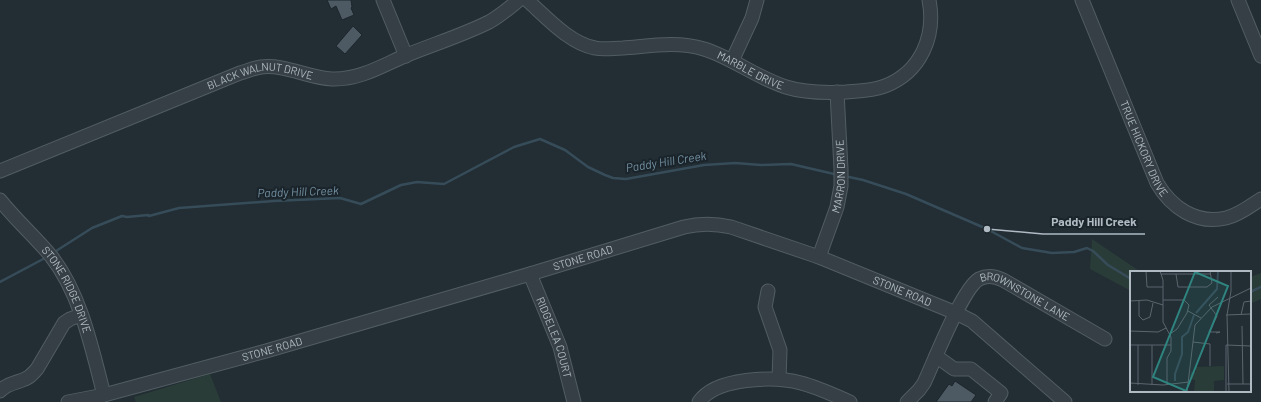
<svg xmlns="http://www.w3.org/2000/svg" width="1261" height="402" viewBox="0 0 1261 402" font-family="Barlow,sans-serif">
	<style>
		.green { fill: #2a3c38 }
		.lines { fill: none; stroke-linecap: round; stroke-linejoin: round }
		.stream { stroke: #374c59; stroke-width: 2.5 }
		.building { fill: #4d5a63; stroke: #1c262c }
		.minor-casing { stroke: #525d63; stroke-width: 15 }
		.minor { stroke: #353f45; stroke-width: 13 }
		.labels { text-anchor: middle; stroke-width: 4; stroke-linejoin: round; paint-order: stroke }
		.street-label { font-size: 11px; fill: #afbac2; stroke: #1a242a }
		.water-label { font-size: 12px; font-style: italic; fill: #7390a2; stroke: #1a242a }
		.inset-river { fill: none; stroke: #374c59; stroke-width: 2 }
		.inset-road { fill: none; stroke: #5a656d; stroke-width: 1 }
		.view { fill: #2f847f; fill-opacity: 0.15; stroke: #2f847f; stroke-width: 2 }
		.inset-edge { fill: none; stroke: #afbac2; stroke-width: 2 }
		.leader { fill: none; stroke: #afbac2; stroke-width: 1.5 }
		.callout-dot { fill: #afbac2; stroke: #1a242a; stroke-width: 1.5 }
		.callout-label { font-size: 12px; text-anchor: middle; font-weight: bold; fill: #afbac2; stroke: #1a242a; stroke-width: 4; stroke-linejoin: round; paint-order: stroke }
	</style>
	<rect width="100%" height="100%" fill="#222d34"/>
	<path class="green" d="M1092 239 1141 272H1131V291L1090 269Z
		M1261 273V299L1255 302 1250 303V277Z
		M210 374 221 402H136L134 397Z"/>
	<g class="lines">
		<path class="stream" d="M849 177 863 180 906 194 987 229 1022 248 1052 253 1074 252 1087 248 1093 251 1108 265 1131 279
			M56 251 92 228 122 216 127 217 148 215 149 216 179 208 274 201 340 198 361 204 401 185 417 182 444 184 514 147 540 139 565 150 588 167 605 175 613 178 626 179 704 165 735 163 761 165 791 164 834 174
			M0 282 47 257
			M1250 292 1261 287"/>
	</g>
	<path class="building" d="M327 0H351L352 7 351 8 354 15 342 20 336 6 331 9Z
		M353 26 362 35 345 54 336 46Z
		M955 381 976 395 971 402H936L949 384 952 386Z"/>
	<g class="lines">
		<defs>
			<g id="minor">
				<path d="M383 0 406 56"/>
				<path id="s1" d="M527 0C545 16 570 44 595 48 604 50 614 48 623 48 650 46 677 41 704 49 733 58 757 78 786 87 805 93 826 93 846 92 859 91 872 91 885 86 921 72 936 36 929 0"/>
				<path id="s2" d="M1082 0 1157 183C1171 207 1196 225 1226 218 1239 215 1250 206 1261 199"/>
				<path d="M1238 0 1261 56"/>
				<path d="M732 61 752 18 757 0"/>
				<path id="s3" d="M0 171 240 73C247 71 254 68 261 67 285 64 308 78 332 79 360 80 383 65 407 55 434 44 463 35 489 22 500 16 509 8 519 0"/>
				<path id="s4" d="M0 200C16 220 35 237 51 256 81 294 92 349 104 395"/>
				<path id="s5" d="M819 257 837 207 841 186V169L837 92"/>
				<path id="s6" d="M530 274 560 347 574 402"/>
				<path d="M768 291 765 307 780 350 779 379"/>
				<path d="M936 356 954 369H971L1001 393 995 402"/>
				<path d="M0 391C7 383 18 383 27 378 31 376 34 372 37 369L64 323 70 319 81 315"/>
				<path id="s7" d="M68 402 104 395 266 351 530 274 684 227C700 223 714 223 731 227L819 257 956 313 972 321 1065 402"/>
				<path d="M699 402C716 377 774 376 801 383 817 387 834 395 850 402"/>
				<path id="s8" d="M907 402 919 390 924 383C934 362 962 289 979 279 987 275 995 276 1003 280L1105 339"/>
			</g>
		</defs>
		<use href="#minor" class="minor-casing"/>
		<use href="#minor" class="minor"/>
	</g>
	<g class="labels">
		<g class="street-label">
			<text dy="4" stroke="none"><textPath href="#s1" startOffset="245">MARBLE DRIVE</textPath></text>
			<text dy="4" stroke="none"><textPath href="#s3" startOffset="279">BLACK WALNUT DRIVE</textPath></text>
			<text dy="4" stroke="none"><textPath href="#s2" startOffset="161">TRUE HICKORY DRIVE</textPath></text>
			<text dy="4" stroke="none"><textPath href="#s5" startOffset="84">MARRON DRIVE</textPath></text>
			<text dy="4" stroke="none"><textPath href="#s7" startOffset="535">STONE ROAD</textPath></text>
			<text dy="4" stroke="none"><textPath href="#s4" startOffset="113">STONE RIDGE DRIVE</textPath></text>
			<text dy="4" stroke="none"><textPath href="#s7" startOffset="871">STONE ROAD</textPath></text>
			<text dy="4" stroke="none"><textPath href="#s8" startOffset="195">BROWNSTONE LANE</textPath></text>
			<text dy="4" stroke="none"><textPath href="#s6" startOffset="68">RIDGELEA COURT</textPath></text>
			<text dy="4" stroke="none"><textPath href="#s7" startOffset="211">STONE ROAD</textPath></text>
		</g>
		<g class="water-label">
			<text transform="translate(666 162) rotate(-9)" y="4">Paddy Hill Creek</text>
			<text transform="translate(298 192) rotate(-2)" y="4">Paddy Hill Creek</text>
		</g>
	</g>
	<g transform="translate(1130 271)">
		<rect width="121" height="121" fill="#222d34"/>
		<path d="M94 95V109L84 110V120L89 121H64L65 109 60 108 61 101H66V96Z" fill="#2a3c38"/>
		<path class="inset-river" d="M66 42 87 18 88 0M45 110V103L52 83V66L58 61 64 44"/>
		<path class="inset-road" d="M16 0 17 16H33M30 0 33 9V51L41 66V80L37 87V113M31 3H81M46 3 48 16H77L82 12 80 0M9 29V45L13 49 20 46 23 32M33 29H54L59 34 57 42 47 58 40 63M0 30 17 29 33 34M58 40 71 47M96 44 121 43M111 44 114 31 121 30M112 55 113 113M0 60 28 61 36 57M86 62 90 61H79L87 45 79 34 88 26M63 71 80 73V95M0 74H41M22 74V114M0 112 33 114 59 111M97 113H121M8 114V74M57 121 65 54 82 36 121 17M96 121V74L121 75M99 121 97 44 101 20V0"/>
		<path class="view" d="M65 1 98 15 56 120 23 106Z"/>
		<rect width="121" height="121" class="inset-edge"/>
	</g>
	<path class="leader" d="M987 229L1043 234H1145"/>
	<circle class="callout-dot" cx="987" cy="229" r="4"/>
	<g class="callout-label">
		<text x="1094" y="226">Paddy Hill Creek</text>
	</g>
</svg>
